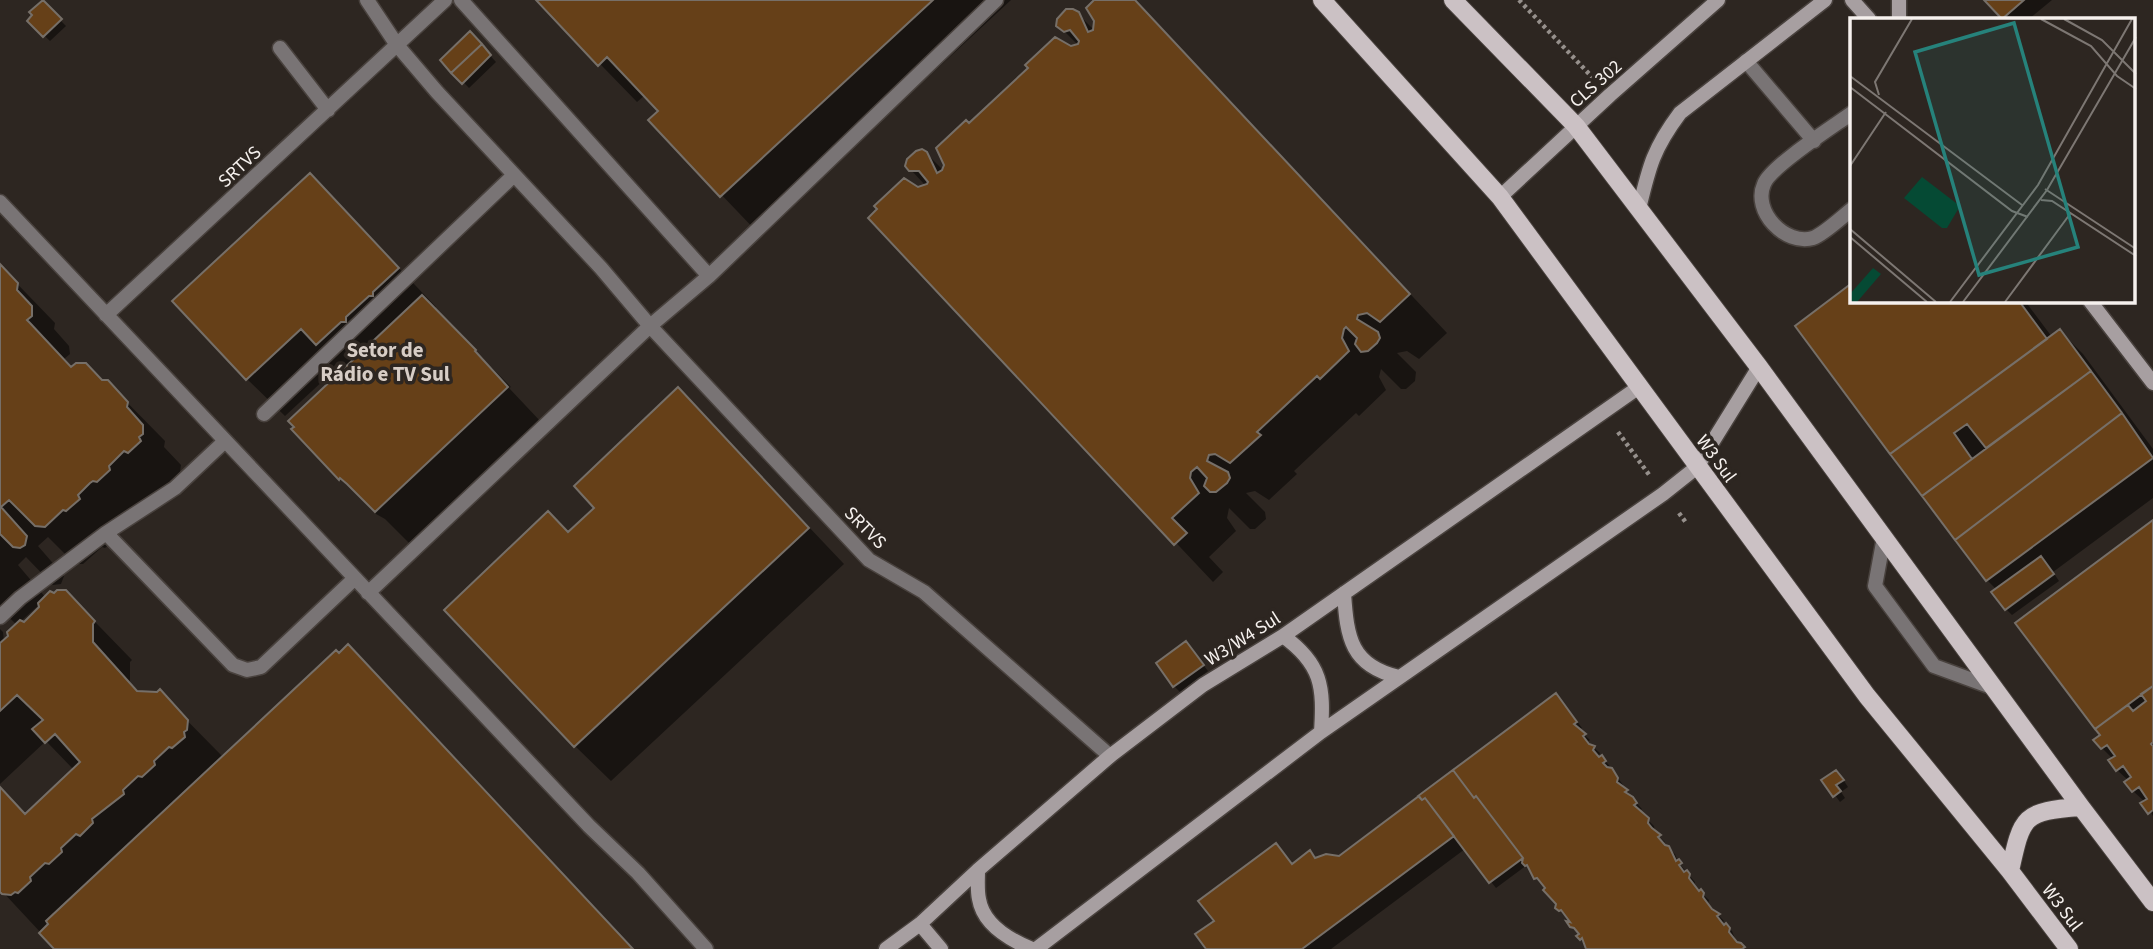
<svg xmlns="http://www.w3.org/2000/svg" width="2153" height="949" viewBox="0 0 2153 949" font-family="'Source Sans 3',sans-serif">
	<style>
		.shadow { fill: #0007; fill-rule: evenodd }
		.building { fill: #664018; stroke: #766f68; stroke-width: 2 }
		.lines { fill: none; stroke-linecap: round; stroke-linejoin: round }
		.lane-casing { stroke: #49423e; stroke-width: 17 }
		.secondary-casing { stroke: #49423e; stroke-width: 17 }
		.primary-casing { stroke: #49423e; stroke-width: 20 }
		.path { stroke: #96908c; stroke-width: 4.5; stroke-dasharray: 3.5 3.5; stroke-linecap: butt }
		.lane { stroke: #797475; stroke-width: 14 }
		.secondary { stroke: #a79fa1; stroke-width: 14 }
		.primary { stroke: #cbc1c4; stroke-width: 18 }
		.labels { text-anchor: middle; stroke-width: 7; stroke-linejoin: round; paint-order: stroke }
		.street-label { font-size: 19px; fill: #f6f1ee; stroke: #2d2621 }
		.neighbourhood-label { font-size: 21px; font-weight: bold; fill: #d7cdc6; stroke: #2d2621 }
		.inset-road { fill: none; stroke: #7d7773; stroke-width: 2 }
		.view { fill: #26827b; fill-opacity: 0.15; stroke: #26827b; stroke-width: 3.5 }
		.inset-edge { fill: none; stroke: #f6f1ee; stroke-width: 3.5 }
	</style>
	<rect width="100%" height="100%" fill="#2d2621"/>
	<path class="shadow" d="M538 0H1011L759 234 650 120 660 111 645 95 637 102Z
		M1097 0H1133L1447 333 1419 359 1407 351 1397 353 1416 372 1415 381 1406 389H1401L1381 369 1379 377 1386 390 1359 416 1356 413 1294 471 1297 474 1269 500 1255 491 1246 493 1265 512 1266 519 1255 529H1250L1229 508 1227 518 1236 531 1209 557 1223 572 1213 582 870 218 917 189 926 186 911 170 926 153 944 171 1067 47 1078 45 1058 25 1078 14 1094 30Z
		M1986 0H2052L2029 19H2002Z
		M42 2 66 26 50 41 29 21Z
		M476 40 496 62 469 88 442 60Z
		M310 175 436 307 433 309 511 387 509 388 542 423 412 546 385 519 376 514 294 429 344 371 339 366 285 416 247 379Z
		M0 266 55 323 54 329 69 346 70 354 64 359 72 368 107 382 165 441 164 447 181 465 180 472 176 476 178 479 116 533 117 538 105 548 102 547 83 564H75L48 537 38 546 64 576 61 584 53 585 26 557 18 565 46 598 66 592 132 660 130 662V682L140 693 159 692 223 757 348 646 633 949H56L0 889V787L26 815 74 770 46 741 0 784V646L4 642H0V629L3 632 4 642 17 625 0 609ZM41 603V608L24 624 20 622Z
		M1852 286V301H2025L2052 337 2060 331 2083 354 2153 449V498L2053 572 2059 581 2012 615 2006 609 1997 590 1987 580 1797 326Z
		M678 389 844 564 611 781 575 746 569 534 597 508Z
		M2153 522V816L2145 802 2133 791 2129 781 2117 770 2113 759 2102 748V735L2018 623Z
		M1186 643 1208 671 1180 692 1174 686Z
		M1562 701 1582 728 1579 730 1590 740 1587 742 1600 753 1596 761 1602 758 1608 764 1623 785 1622 788 1642 809 1639 811 1654 826 1655 833 1665 842 1663 844 1675 854 1678 862 1695 882 1694 886 1709 900 1708 904 1724 921 1722 923 1732 931 1737 944 1745 949H1589L1579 936 1582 933 1578 932 1571 926 1574 925 1557 907 1558 903 1547 888 1536 878 1527 865 1496 888 1465 849 1331 949H1208L1216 922 1275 846 1293 865 1310 852 1317 859 1340 857Z
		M1842 778 1848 787 1841 792 1845 798 1840 802 1824 780Z"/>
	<path class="building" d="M43 0 62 19 43 37 27 21 32 15 29 12Z
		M536 0H933L720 197 648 120 658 111 656 109 607 57 598 66Z
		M1094 0H1135L1410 294 1380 322 1367 313 1358 315 1357 319 1378 332 1380 338 1377 343 1368 351 1361 352 1355 344 1357 338 1346 327 1344 329 1342 338 1349 351 1320 379 1317 376 1257 432 1261 435 1230 463 1215 454 1209 455 1207 461 1228 472 1230 478 1227 483 1216 492H1210L1204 486 1207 478 1197 467 1191 472 1190 478 1199 493 1172 518 1187 533 1174 545 868 218 877 209 874 206 904 178 918 187 927 184 928 182 919 171H909L905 166 907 159 916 151 922 149 927 152 937 173 942 170 944 165 936 148 966 120 969 123 1028 68 1025 65 1055 37 1071 46 1078 44 1079 41 1070 30 1064 32 1056 26 1057 19 1066 9H1073L1079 12 1088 32 1093 30 1094 21 1086 8Z
		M1984 0H2024L2002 19Z
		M470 31 482 44 451 73 440 60Z
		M482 44 491 55 462 84 451 73Z
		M310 173 399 268 373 292V296H369L346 317V322H341L316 345 301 329 246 380 172 301Z
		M0 264 18 283 17 290 32 306V316L27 320 30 323 71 367 76 363H86L102 380H108L128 402 127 407 143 425V434L139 437 141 441 128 453 124 451 109 466 110 470 97 482 93 481 90 483 78 495 80 499 66 511 63 510 45 527 35 526 9 500 1 507 27 536 25 545 20 548 13 547 0 534Z
		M1852 283V301H2019L2047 339 1890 454 1795 326Z
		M422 295 476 350 475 351 508 387 375 512 347 484 340 478 339 480 291 429 294 427 288 421Z
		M2060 329 2091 371 1986 448 1967 424 1954 433 1972 459 1922 496 1890 454Z
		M2091 371 2122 413 1955 540 1922 496Z
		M678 387 809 528 574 747 444 610 548 511 568 532 594 508 574 486Z
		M2122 413 2153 458 1986 581 1955 540Z
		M2153 520V686L2095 729 2015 623Z
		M2041 556 2054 574 2005 610 1991 592Z
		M57 590H66L95 621 93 624V642L137 691 157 692 160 689 188 720 187 730 184 732 185 737 172 748 169 747 154 761 155 765 142 777 138 776 123 790 124 794 92 819 93 823 80 836 76 834 61 848 62 852 49 864 45 863 30 877 31 881 18 893 15 892 11 895 2 894 0 892V787L25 814 80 762 55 734 45 743 32 729 43 720 17 695 0 711V643L8 636 7 632 20 620 24 622 39 607 38 603 50 591 54 593Z
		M1186 641 1204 665 1173 687 1156 663Z
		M348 644 633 949H54L39 933 48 924 46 921 336 650 339 653Z
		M2153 686V742L2151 744 2153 746V810L2148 814 2140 803 2147 799 2139 787 2132 792 2124 782 2131 777 2123 766 2116 771 2108 760 2115 756 2107 745 2101 749 2093 740 2100 735 2095 729 2128 705 2133 711 2146 701 2141 694Z
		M1556 693 1577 722 1574 724 1586 734 1583 736 1589 744 1595 746 1593 750 1599 757 1602 755 1606 761 1603 763 1607 767 1612 768 1618 778 1617 782 1628 790 1625 792 1633 797 1637 803 1634 805 1649 818 1648 823 1652 828 1661 835 1658 837 1665 845 1669 846 1676 861 1679 859 1682 863 1679 865 1684 872 1687 870 1690 874 1689 878 1699 891 1701 889 1704 893 1703 897 1712 909 1720 914 1717 916 1724 925 1726 923 1730 928 1729 932 1737 942 1741 943 1745 947 1742 949H1586L1582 938 1580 940 1576 936 1579 934 1574 928 1570 927 1566 921 1570 922 1561 910 1559 911 1555 908 1556 904 1543 890 1545 888 1537 878 1534 879 1527 865 1525 866 1522 863 1523 858 1476 796 1474 798 1453 770Z
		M1453 770 1474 798 1476 796 1523 858 1489 883 1425 798 1422 800 1418 796Z
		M1836 770 1844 780 1836 785 1841 791 1833 797 1821 780Z
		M1419 796 1422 800 1425 798 1454 836 1302 949H1206L1195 934 1214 921 1198 901 1276 843 1292 864 1310 850 1315 858 1326 854 1339 856Z"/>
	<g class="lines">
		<defs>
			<path id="lane" d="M367 0 397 45 437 92 601 268 650 326 869 560 924 592 1110 756
				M461 0 709 276
				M280 48 328 110
				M1746 61 1814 141
				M1852 113C1834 126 1771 166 1764 184 1752 211 1785 246 1813 238 1824 234 1842 217 1852 209
				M0 202 589 826 638 873 706 949
				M106 315 445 0
				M264 414 514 175
				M225 441 175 488 106 533 233 665 247 670 261 667 354 579
				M1884 537 1875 586 1934 666 1994 688
				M368 593 650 326 709 276 996 0
				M0 617 20 598 106 533"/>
			<path id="secondary" d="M1852 0 1869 19
				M1899 0V19
				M1500 197 1610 95 1718 0
				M1639 209C1649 167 1653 149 1680 113L1825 0
				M2090 301 2153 383
				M1344 593C1347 638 1351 666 1399 677
				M1283 636C1322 664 1324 687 1321 732
				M978 870C978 879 977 890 979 899 983 924 1010 940 1032 949
				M920 924 941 949
				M886 949 920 924 978 870 1110 756 1203 685 1283 636 1639 387
				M1036 949 1321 732 1663 494 1697 467 1759 367"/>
			<path id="primary" d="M1322 0 1500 197 1867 696 2010 871 2069 949
				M1453 0 1576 126 1759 367 2081 807 2153 902
				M2010 871C2022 816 2023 811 2081 807"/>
		</defs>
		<use href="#lane" class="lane-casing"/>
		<use href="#secondary" class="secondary-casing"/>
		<use href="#primary" class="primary-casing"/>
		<path class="path" d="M1519 0 1593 78
			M1618 432 1650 476
			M1679 513 1687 524"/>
		<use href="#lane" class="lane"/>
		<use href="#secondary" class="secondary"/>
		<use href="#primary" class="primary"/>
	</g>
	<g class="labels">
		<g class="street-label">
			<text transform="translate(1595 83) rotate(-41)" y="7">CLS 302</text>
			<text transform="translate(239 166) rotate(-43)" y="7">SRTVS</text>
			<text transform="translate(1717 458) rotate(54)" y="7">W3 Sul</text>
			<text transform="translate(866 527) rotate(45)" y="7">SRTVS</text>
			<text transform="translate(1242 638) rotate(-32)" y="7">W3/W4 Sul</text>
			<text transform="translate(2063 907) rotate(53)" y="7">W3 Sul</text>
		</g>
		<g class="neighbourhood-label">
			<text x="385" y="357">Setor de<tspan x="385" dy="24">Rádio e TV Sul</tspan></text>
		</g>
	</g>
	<g transform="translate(1850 18)">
		<rect width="285" height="285" fill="#2d2621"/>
		<path d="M23 250 31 256 7 284H0V276Z" fill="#054a34"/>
		<path d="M72 159 110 188 97 210H92L54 180Z" fill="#054a34"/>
		<path class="inset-road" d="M191 1 241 28 267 58 286 71M214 1 252 22 286 56M0 58 172 187M0 69 162 193 178 199M29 77 25 64 62 1M0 148 36 94M195 171 286 231M191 182 202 183 286 238M0 211 86 284M0 219 77 284M100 284 188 167 282 1M113 284 197 172 286 19M155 284 220 196"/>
		<path class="view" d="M164 5 228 229 129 257 65 34Z"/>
		<rect width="285" height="285" class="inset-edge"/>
	</g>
</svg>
